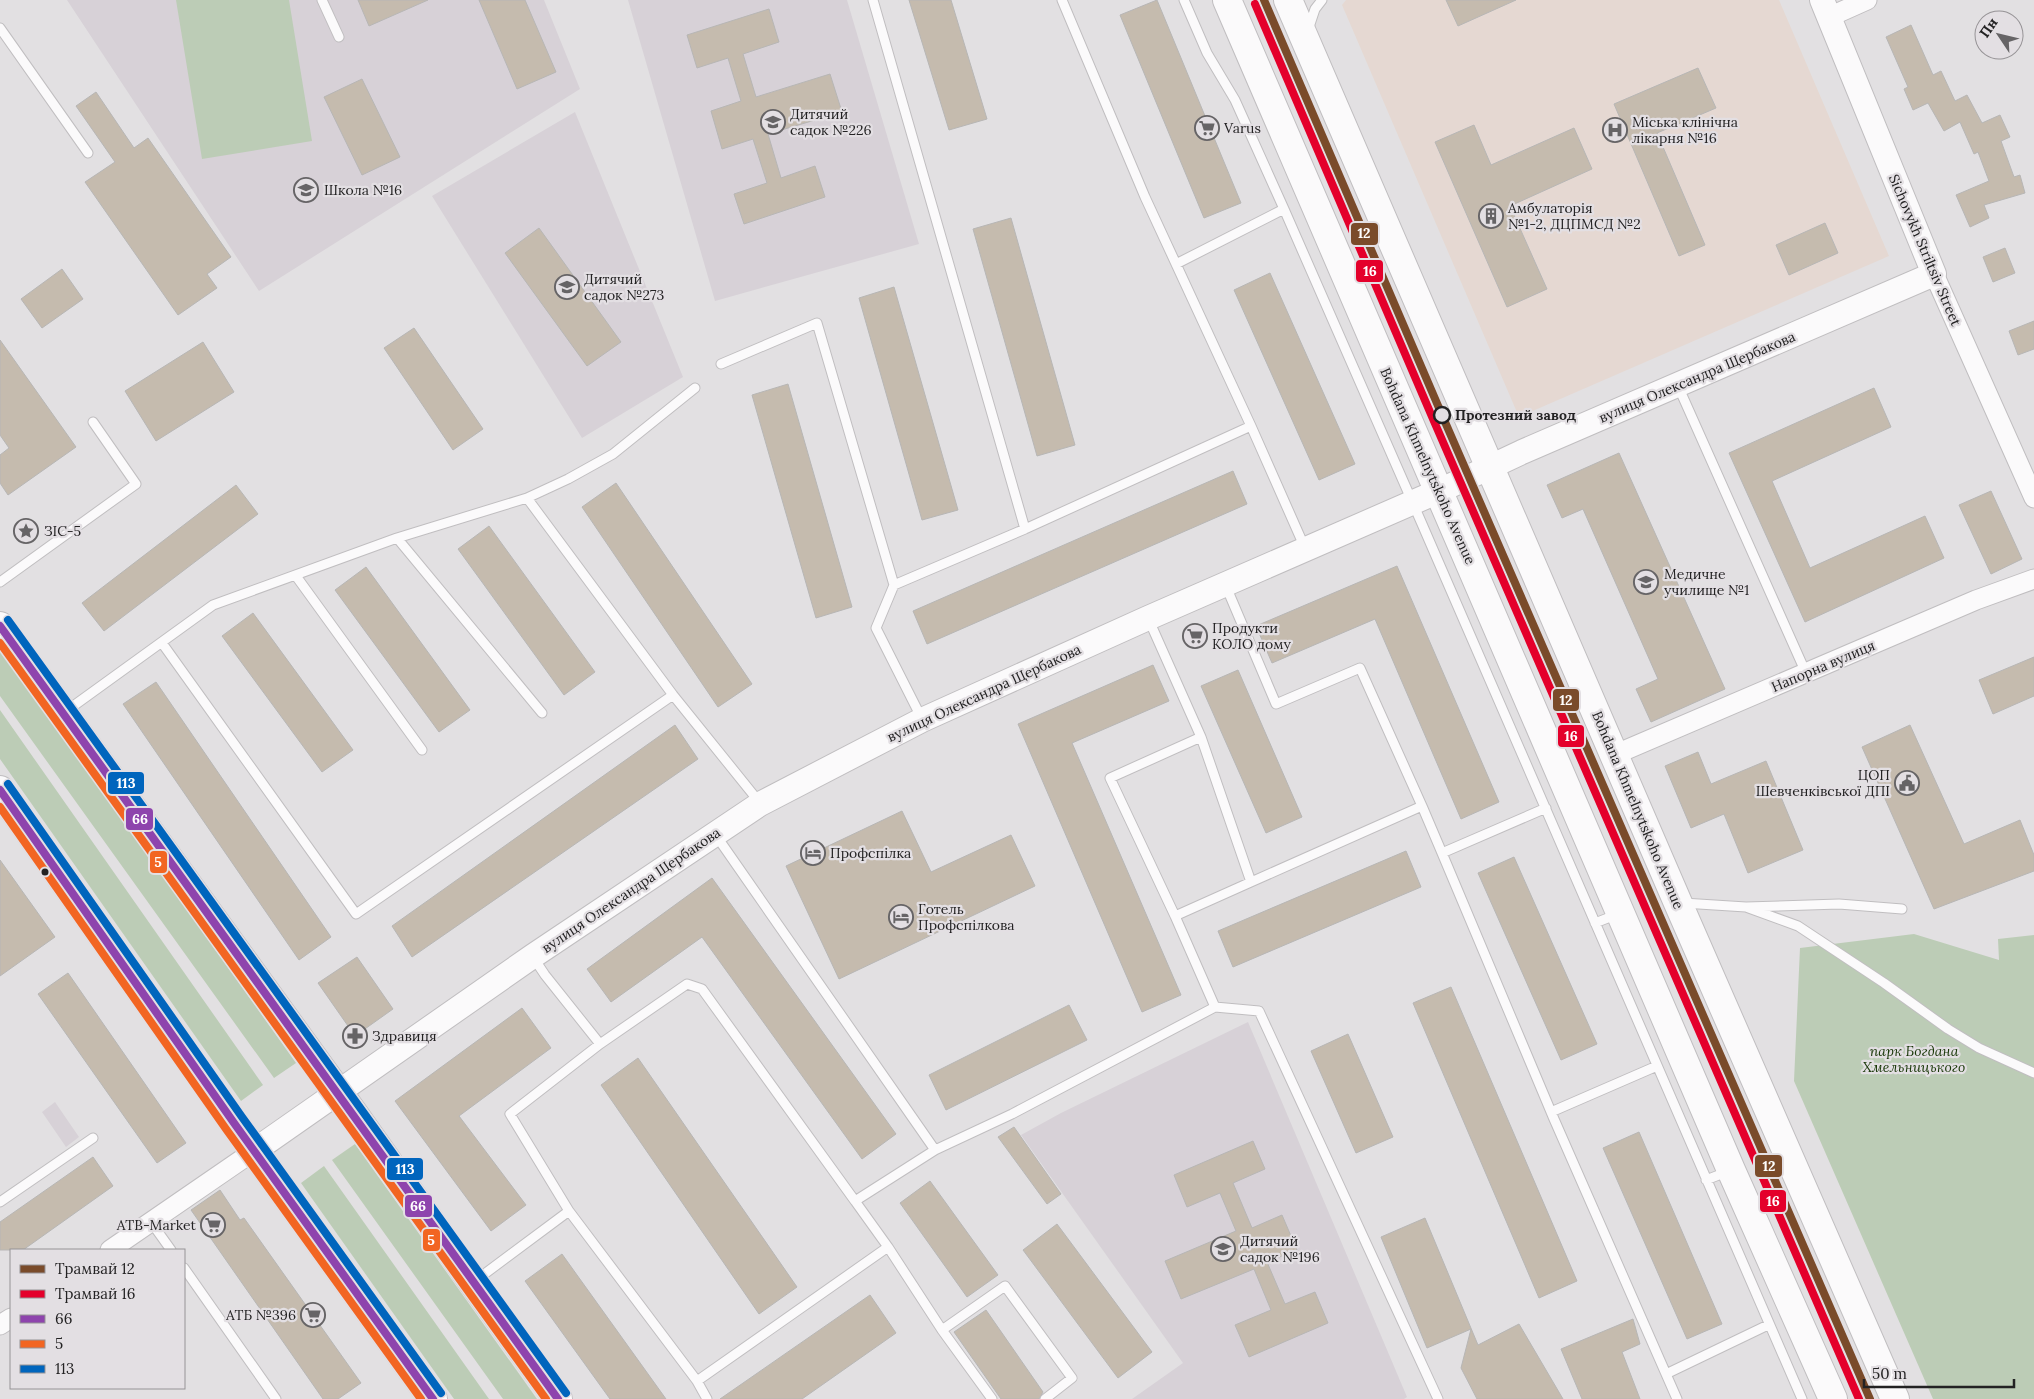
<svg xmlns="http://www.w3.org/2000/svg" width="2034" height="1399" viewBox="0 0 2034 1399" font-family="Lora,serif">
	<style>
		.built { fill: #d7d1d7 }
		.medical { fill: #e5d8d2 }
		.green { fill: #bcccb6 }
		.building { fill: #c5bbae; stroke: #b7b6b5 }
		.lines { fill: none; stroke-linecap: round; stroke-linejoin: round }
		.service-casing { stroke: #c0bec0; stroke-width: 11 }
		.minor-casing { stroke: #c0bec0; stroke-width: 21 }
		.tertiary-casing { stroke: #c0bec0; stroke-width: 26 }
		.primary-casing { stroke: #c0bec0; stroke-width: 30 }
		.service { stroke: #fbfafb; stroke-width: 9 }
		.minor { stroke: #fbfafb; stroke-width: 19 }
		.tertiary { stroke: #fbfafb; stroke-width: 24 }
		.primary { stroke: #fbfafb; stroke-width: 28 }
		.bus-1-casing { stroke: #e3dfe3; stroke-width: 11 }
		.bus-2-casing { stroke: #e3dfe3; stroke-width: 11 }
		.bus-3-casing { stroke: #e3dfe3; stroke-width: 11 }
		.bus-1 { stroke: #8e44ad; stroke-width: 8 }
		.bus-2 { stroke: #f26522; stroke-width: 8 }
		.bus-3 { stroke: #0065bd; stroke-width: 8 }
		.tram-1-casing { stroke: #e3dfe3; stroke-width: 11 }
		.tram-2-casing { stroke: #e3dfe3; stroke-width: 11 }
		.tram-1 { stroke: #7a4b2a; stroke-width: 8 }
		.tram-2 { stroke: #e4002b; stroke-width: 8 }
		.stop-dot { fill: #e3dfe3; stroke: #232223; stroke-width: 2.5 }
		.bus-dot { fill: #232223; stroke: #e3dfe3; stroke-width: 2 }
		.labels { text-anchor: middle; stroke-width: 4.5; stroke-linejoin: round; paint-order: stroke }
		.poi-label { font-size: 14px; fill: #232223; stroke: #e3dfe3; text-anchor: start }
		.street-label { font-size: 14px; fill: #232223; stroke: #e3dfe3 }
		.stop-label { font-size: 14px; font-weight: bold; fill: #232223; stroke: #e3dfe3; text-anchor: start }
		.park-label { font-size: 14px; font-style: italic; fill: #173606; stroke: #e3dfe3 }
		.line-badge { stroke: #e3dfe3; stroke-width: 2 }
		.badge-label { font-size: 14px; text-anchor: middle; font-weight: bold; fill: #fff }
	</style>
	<rect width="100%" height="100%" fill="#e2e0e2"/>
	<path class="built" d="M67 0H544L580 89 259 291Z
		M628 0H847L919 244 715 301Z
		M575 112 683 377 582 438 432 196Z
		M1248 1022 1407 1397 1404 1399H1132L1183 1363 1021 1135 1061 1113Z
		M55 1102 79 1137 66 1147 42 1112Z"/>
	<path class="medical" d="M1346 0H1779L1889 256 1519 417 1342 5Z"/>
	<path class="green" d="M176 0H289L312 141 202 159Z
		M0 648 296 1063 274 1078 0 696Z
		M0 710 263 1085 241 1101 0 759Z
		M1914 934 1999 960 1998 939 2034 935V1399H1933L1794 1081 1800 948Z
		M355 1144 537 1399H503L332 1160Z
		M324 1166 489 1399H454L301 1183Z"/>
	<path class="building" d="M358 0H428L369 26Z
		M479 0H525L556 72 517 89Z
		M909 0H951L987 119 949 130Z
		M1157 0 1241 203 1204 218 1120 15Z
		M1446 0H1516L1458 26Z
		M769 9 779 42 743 54 756 97 830 74 842 112 768 134 781 178 815 166 825 197 744 224 734 194 767 183 753 139 722 149 711 111 741 101 728 58 697 68 687 35Z
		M1911 25 1933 75 1941 71 1955 101 1967 95 1982 123 2000 115 2010 137 2001 141 2014 177 2020 175 2025 193 1984 205 1989 218 1970 227 1956 195 1989 181 1978 152 1974 154 1960 122 1944 131 1928 103 1913 110 1904 89 1908 87 1886 37Z
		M1698 68 1716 108 1657 133 1705 245 1679 256 1614 104Z
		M362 79 400 157 362 175 324 97Z
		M96 92 134 148 148 138 231 257 207 274 217 288 178 315 85 182 115 162 76 106Z
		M1474 125 1491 165 1574 128 1592 169 1510 206 1547 289 1507 307 1435 142Z
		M1011 218 1075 445 1037 456 973 229Z
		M1825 223 1838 253 1789 275 1776 245Z
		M539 228 621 342 587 366 505 253Z
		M2005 248 2015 273 1993 282 1983 257Z
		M62 269 83 299 42 328 21 299Z
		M1270 273 1355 464 1319 480 1234 290Z
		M894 287 958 510 922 520 859 298Z
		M2034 321V349L2018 355 2009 331Z
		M414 328 483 429 453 450 384 348Z
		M0 340 76 447 8 495 0 483V455L9 448 0 435Z
		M203 342 234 392 156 441 125 391Z
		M788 384 852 607 816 618 752 395Z
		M1874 388 1891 427 1772 481 1810 568 1925 516 1944 558 1805 622 1729 453Z
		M1619 453 1725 689 1651 722 1636 689 1658 679 1583 509 1562 518 1547 485Z
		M1233 471 1247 504 927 644 913 611Z
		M616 483 752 684 718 707 582 507Z
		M236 485 258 514 104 631 82 603Z
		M1991 491 2022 559 1991 574 1959 505Z
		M489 526 595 672 564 695 458 549Z
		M1397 566 1499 802 1461 819 1375 619 1272 663 1256 626Z
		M366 567 470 710 439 732 335 590Z
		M253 613 353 750 322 772 222 636Z
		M2034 657V696L1993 714 1979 680Z
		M1153 665 1169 701 1072 743 1181 995 1142 1012 1018 724Z
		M1238 670 1302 817 1266 833 1201 686Z
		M156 682 331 937 299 960 123 704Z
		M675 725 698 759 412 957 392 926Z
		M1910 725 1964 844 2020 820 2034 855V871L1934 909 1862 747Z
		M1698 752 1711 784 1766 761 1803 850 1748 873 1724 814 1691 828 1665 766Z
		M902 811 931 872 1011 835 1035 886 839 979 786 866Z
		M1406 851 1421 887 1233 967 1218 931Z
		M1514 857 1597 1044 1561 1060 1478 873Z
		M0 860 55 937 0 976Z
		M712 878 896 1134 862 1159 702 937 611 1002 587 969Z
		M357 957 393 1009 355 1036 318 983Z
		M68 973 186 1143 157 1163 38 994Z
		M1451 987 1577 1281 1539 1298 1413 1003Z
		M1069 1005 1087 1040 946 1110 929 1075Z
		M522 1008 551 1048 459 1116 526 1205 491 1231 395 1101Z
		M1348 1034 1393 1137 1356 1153 1311 1051Z
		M638 1058 797 1287 759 1314 601 1085Z
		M1014 1127 1061 1194 1047 1204 998 1137Z
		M1639 1132 1722 1324 1687 1339 1603 1148Z
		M1253 1141 1265 1169 1233 1183 1252 1228 1282 1215 1297 1250 1267 1262 1285 1304 1315 1292 1328 1323 1249 1357 1235 1325 1271 1310 1254 1269 1181 1299 1165 1261 1236 1231 1220 1193 1187 1207 1174 1175Z
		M93 1157 113 1186 23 1250H0V1222Z
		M930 1181 998 1275 967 1297 900 1203Z
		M220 1190 240 1220 244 1218 361 1383 338 1399H323L191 1210Z
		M1425 1218 1478 1345 1519 1324 1563 1399H1477L1461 1368 1471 1329 1427 1348 1381 1237Z
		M1057 1224 1152 1352 1118 1378 1023 1250Z
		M562 1254 577 1275 666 1399H610L525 1281Z
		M870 1295 896 1333 802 1399H720Z
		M986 1310 1043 1392 1039 1399H1001L954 1332Z
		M1633 1319 1640 1344 1622 1352 1640 1399H1582L1561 1349Z"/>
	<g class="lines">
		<defs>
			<path id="service" d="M322 0 339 37
				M873 0 1025 529
				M1062 0 1145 197 1251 426 1305 548
				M1184 0 1207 53 1235 100 1284 209 1422 524 1802 1399
				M0 28 88 153
				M1308 30 1315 9 1322 0
				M1176 264 1284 209
				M721 364 817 323 894 585 876 628 922 719
				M1678 386 1806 673
				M527 498 673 695 760 803
				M397 538 542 713
				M296 576 422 750
				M0 582 136 484 93 422
				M1225 584 1276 704 1360 668 1422 806
				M894 585 1025 529 1251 426
				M162 643 356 914 673 695
				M65 712 213 605 397 538 527 498 568 479 613 454 695 388
				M715 834 935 1150
				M1442 853 1554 1119 1677 1399
				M1251 882 1422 806 1442 853 1546 808
				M1683 903 1746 907 1839 904 1902 909
				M1746 907 1798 926 1884 983 1948 1029 1979 1048 2034 1073
				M1175 916 1110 778 1201 737
				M1595 923 1618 914
				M533 957 545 975 600 1044
				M1215 1007 1259 1011 1438 1399
				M1551 1112 1657 1066
				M1706 1180 1729 1171
				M0 1202 93 1138
				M569 1211 510 1114 600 1044 687 984 702 989 855 1201
				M151 1222 171 1250
				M888 1247 942 1330 992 1399
				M184 1268 276 1399
				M475 1281 569 1211 697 1381
				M942 1330 1005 1286 1072 1378 1045 1399
				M1666 1374 1768 1325
				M707 1399 697 1381 888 1247 855 1201 935 1150 1012 1114 1215 1007 1175 916 1251 882 1201 737 1148 618"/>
			<path id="minor" d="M1829 17 1867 0
				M1934 274 2034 498
				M1614 755 1976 600 2034 579
				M110 1250 254 1151
				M0 1325 11 1318"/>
			<path id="tertiary" d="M254 1151 533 956 760 804 922 720 1148 618 1439 491 1522 452 1934 274 1822 0"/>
			<path id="primary" d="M1227 0 1731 1170 1833 1399
				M1288 0 1678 903 1895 1399
				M0 626 354 1114 473 1282 558 1399
				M0 790 234 1123 433 1399"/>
		</defs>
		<use href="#service" class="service-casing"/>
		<use href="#minor" class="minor-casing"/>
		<use href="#tertiary" class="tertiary-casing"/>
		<use href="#primary" class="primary-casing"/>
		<use href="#service" class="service"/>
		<use href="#minor" class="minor"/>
		<use href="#tertiary" class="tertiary"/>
		<use href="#primary" class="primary"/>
		<defs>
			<path id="bus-1" d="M0 626 558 1399
				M0 790 234 1123 433 1399"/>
			<path id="bus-2" d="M0 643 546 1399
				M0 807 226 1129 421 1399"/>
			<path id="bus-3" d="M8 620 566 1393
				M8 784 242 1117 441 1393"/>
		</defs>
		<use href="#bus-1" class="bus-1-casing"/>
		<use href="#bus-2" class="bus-2-casing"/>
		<use href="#bus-3" class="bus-3-casing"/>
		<use href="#bus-1" class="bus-1"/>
		<use href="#bus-2" class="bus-2"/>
		<use href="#bus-3" class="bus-3"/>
		<defs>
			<path id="tram-1" d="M1264 0 1442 415 1870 1399"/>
			<path id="tram-2" d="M1255 4 1433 419 1859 1399"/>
		</defs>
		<use href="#tram-1" class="tram-1-casing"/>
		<use href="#tram-2" class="tram-2-casing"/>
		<use href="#tram-1" class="tram-1"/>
		<use href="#tram-2" class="tram-2"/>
	</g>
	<defs>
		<symbol id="school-ring" viewBox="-11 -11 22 22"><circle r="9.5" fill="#e3dfe3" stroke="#666466" stroke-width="1.5"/><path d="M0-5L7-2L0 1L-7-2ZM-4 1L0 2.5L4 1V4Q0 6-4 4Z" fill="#666466"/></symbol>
		<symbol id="supermarket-ring" viewBox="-11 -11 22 22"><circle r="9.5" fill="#e3dfe3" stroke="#666466" stroke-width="1.5"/><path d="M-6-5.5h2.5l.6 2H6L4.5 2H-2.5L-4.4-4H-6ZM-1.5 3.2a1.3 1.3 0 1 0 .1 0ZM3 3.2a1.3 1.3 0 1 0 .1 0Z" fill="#666466"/></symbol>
		<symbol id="hospital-ring" viewBox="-11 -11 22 22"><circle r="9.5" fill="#e3dfe3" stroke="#666466" stroke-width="1.5"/><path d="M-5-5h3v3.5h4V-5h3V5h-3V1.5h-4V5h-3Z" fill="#666466"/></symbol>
		<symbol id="building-ring" viewBox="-11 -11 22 22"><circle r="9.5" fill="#e3dfe3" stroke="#666466" stroke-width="1.5"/><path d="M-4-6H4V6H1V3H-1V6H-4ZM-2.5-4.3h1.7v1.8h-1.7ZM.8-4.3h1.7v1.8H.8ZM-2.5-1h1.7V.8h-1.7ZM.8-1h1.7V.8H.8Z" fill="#666466"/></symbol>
		<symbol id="sight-ring" viewBox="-11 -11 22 22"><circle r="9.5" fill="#e3dfe3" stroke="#666466" stroke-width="1.5"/><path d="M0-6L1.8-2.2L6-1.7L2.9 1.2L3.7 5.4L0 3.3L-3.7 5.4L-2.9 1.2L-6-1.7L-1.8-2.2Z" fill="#666466"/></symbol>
		<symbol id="university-ring" viewBox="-11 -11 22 22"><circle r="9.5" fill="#e3dfe3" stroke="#666466" stroke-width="1.5"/><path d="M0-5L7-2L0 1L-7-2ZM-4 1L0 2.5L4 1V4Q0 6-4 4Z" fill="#666466"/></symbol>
		<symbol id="civic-ring" viewBox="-11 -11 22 22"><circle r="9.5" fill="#e3dfe3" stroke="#666466" stroke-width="1.5"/><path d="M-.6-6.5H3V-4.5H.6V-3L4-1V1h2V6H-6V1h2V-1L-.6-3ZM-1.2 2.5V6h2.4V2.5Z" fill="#666466"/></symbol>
		<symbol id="hotel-ring" viewBox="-11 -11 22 22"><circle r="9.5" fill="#e3dfe3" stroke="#666466" stroke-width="1.5"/><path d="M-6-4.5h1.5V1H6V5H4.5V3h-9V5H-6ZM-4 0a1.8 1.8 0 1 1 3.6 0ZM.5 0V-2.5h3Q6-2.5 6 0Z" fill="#666466"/></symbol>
		<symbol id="pharmacy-ring" viewBox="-11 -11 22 22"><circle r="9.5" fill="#e3dfe3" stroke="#666466" stroke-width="1.5"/><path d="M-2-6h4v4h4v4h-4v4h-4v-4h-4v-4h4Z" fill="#666466"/></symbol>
	</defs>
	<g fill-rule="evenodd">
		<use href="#school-ring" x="759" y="108" width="28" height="28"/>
		<use href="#supermarket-ring" x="1193" y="114" width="28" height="28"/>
		<use href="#hospital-ring" x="1601" y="116" width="28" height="28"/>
		<use href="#school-ring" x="292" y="176" width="28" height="28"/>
		<use href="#building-ring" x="1477" y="202" width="28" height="28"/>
		<use href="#school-ring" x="553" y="273" width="28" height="28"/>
		<use href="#sight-ring" x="12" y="517" width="28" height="28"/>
		<use href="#university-ring" x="1632" y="568" width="28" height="28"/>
		<use href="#supermarket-ring" x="1181" y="622" width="28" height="28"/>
		<use href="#civic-ring" x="1893" y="769" width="28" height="28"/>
		<use href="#hotel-ring" x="799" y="839" width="28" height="28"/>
		<use href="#hotel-ring" x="887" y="903" width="28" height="28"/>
		<use href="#pharmacy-ring" x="341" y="1022" width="28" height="28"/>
		<use href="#supermarket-ring" x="199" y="1211" width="28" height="28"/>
		<use href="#school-ring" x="1209" y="1235" width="28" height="28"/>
		<use href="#supermarket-ring" x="299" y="1301" width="28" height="28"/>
	</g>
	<circle class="stop-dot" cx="1442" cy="415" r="8"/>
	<circle class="bus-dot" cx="45" cy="872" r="4.5"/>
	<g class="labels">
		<g class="poi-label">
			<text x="790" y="119">Дитячий<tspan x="790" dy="16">садок №226</tspan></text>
			<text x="1632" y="127">Міська клінічна<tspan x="1632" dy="16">лікарня №16</tspan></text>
			<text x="1224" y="133">Varus</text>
			<text x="324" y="195">Школа №16</text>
			<text x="1508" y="213">Амбулаторія<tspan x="1508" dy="16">№1-2, ДЦПМСД №2</tspan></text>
			<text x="584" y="284">Дитячий<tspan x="584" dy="16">садок №273</tspan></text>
			<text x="44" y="536">ЗІС-5</text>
			<text x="1664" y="579">Медичне<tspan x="1664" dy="16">училище №1</tspan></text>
			<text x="1212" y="633">Продукти<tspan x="1212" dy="16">КОЛО дому</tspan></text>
			<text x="1890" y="780" text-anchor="end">ЦОП<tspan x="1890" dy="16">Шевченківської ДПІ</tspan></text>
			<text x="830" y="858">Профспілка</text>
			<text x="918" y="914">Готель<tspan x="918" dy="16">Профспілкова</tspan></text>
			<text x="372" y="1041">Здравиця</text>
			<text x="196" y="1230" text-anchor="end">ATB-Market</text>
			<text x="1240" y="1246">Дитячий<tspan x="1240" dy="16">садок №196</tspan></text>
			<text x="296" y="1320" text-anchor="end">АТБ №396</text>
		</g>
		<g class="street-label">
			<text transform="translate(1925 250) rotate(67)" y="5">Sichovykh Striltsiv Street</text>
			<text transform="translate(1697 377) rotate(-23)" y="5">вулиця Олександра Щербакова</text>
			<text transform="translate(1428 466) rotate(66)" y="5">Bohdana Khmelnytskoho Avenue</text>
			<text transform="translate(1823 666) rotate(-23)" y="5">Напорна вулиця</text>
			<text transform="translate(984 693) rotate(-25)" y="5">вулиця Олександра Щербакова</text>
			<text transform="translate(1638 810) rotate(67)" y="5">Bohdana Khmelnytskoho Avenue</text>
			<text transform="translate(631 890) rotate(-34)" y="5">вулиця Олександра Щербакова</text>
		</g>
		<g class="stop-label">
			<text x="1455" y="420">Протезний завод</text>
		</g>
		<g class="park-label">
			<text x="1914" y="1056">парк Богдана<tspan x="1914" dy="16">Хмельницького</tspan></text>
		</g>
	</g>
	<g class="line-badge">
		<rect x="1350" y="222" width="29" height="24" rx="5" fill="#7a4b2a"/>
		<rect x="1355" y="259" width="29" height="24" rx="5" fill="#e4002b"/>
		<rect x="1552" y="688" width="28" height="24" rx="5" fill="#7a4b2a"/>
		<rect x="1557" y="724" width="28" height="24" rx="5" fill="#e4002b"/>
		<rect x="107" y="771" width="38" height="24" rx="5" fill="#0065bd"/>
		<rect x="125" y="807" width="29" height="24" rx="5" fill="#8e44ad"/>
		<rect x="149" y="850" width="19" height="24" rx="5" fill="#f26522"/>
		<rect x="1754" y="1154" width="29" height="24" rx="5" fill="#7a4b2a"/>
		<rect x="386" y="1157" width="38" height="24" rx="5" fill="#0065bd"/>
		<rect x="1759" y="1189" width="28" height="24" rx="5" fill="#e4002b"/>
		<rect x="404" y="1194" width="29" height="24" rx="5" fill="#8e44ad"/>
		<rect x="422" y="1228" width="19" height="24" rx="5" fill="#f26522"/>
	</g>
	<g class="badge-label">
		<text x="1364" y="238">12</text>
		<text x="1370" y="276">16</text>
		<text x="1566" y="705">12</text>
		<text x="1571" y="741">16</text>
		<text x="126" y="788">113</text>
		<text x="140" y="824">66</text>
		<text x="158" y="867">5</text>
		<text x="1769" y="1171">12</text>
		<text x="405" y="1174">113</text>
		<text x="1773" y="1206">16</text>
		<text x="418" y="1211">66</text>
		<text x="431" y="1245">5</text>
	</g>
	<rect x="10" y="1249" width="175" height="140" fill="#e3dfe3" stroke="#969396"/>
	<rect x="20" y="1265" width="25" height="8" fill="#7a4b2a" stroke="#969396"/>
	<text x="55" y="1274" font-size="15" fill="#232223">Трамвай 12</text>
	<rect x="20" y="1290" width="25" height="8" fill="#e4002b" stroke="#969396"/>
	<text x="55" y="1299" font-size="15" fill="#232223">Трамвай 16</text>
	<rect x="20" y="1315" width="25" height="8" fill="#8e44ad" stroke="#969396"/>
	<text x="55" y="1324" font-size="15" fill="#232223">66</text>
	<rect x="20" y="1340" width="25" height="8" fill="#f26522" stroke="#969396"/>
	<text x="55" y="1349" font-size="15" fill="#232223">5</text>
	<rect x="20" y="1365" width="25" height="8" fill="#0065bd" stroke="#969396"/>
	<text x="55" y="1374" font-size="15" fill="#232223">113</text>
	<g transform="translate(1999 35) rotate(305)"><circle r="24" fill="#e3dfe3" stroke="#969396"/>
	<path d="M0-4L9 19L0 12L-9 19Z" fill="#666466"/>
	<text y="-8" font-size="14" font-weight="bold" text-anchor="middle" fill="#232223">Пн</text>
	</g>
	<path d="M1864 1379v8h150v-8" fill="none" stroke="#232223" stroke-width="2.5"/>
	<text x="1872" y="1379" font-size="15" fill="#232223" stroke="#e3dfe3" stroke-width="4" paint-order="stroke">50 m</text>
</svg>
